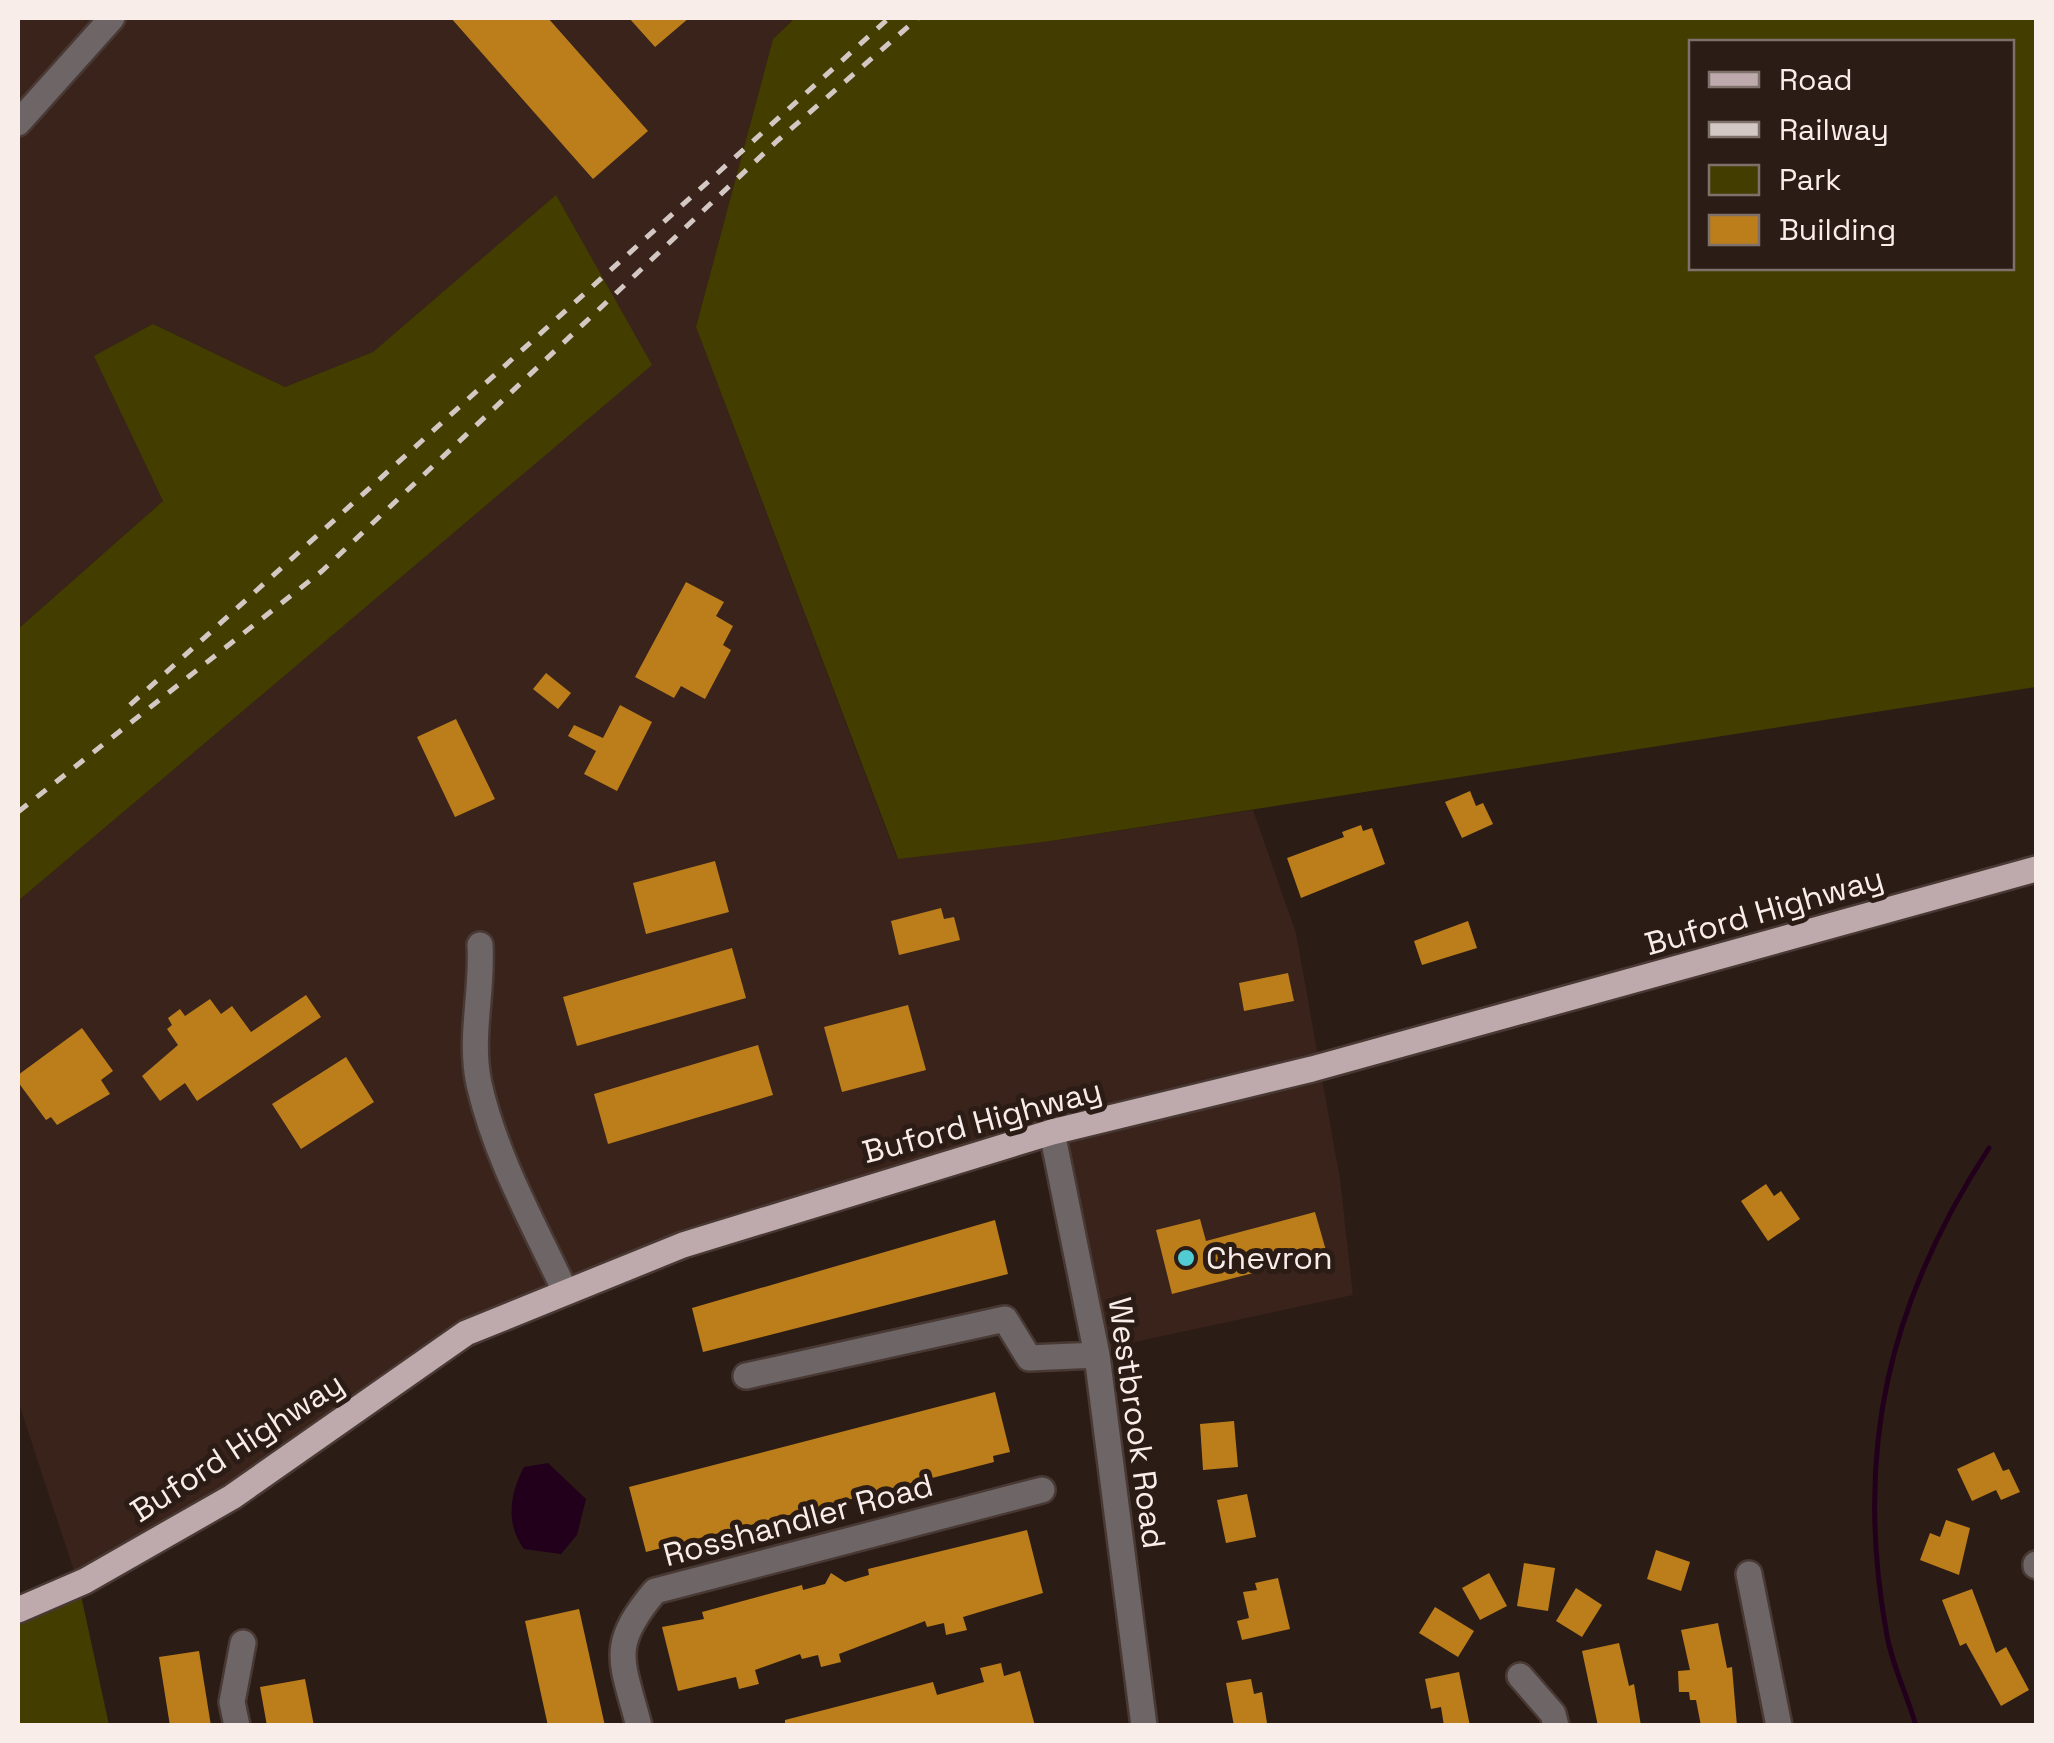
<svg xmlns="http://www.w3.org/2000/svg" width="2054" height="1743" viewBox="0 0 2054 1743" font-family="'Space Grotesk',sans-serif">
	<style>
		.built { fill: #39231b }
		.green { fill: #433e00; fill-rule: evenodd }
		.water { fill: #22001b }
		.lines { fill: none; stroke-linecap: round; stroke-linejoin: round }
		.stream { stroke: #22001b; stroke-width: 5 }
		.building { fill: #bc7e1a }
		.minor-casing { stroke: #493934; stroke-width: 30 }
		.major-casing { stroke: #493934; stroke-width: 30 }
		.minor { stroke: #6e6566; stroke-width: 25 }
		.major { stroke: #beaaac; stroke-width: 25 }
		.rail { stroke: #d3c8c3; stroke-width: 5; stroke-dasharray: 12 12; stroke-linecap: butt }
		.poi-dot { fill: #51ccd3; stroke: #2c1c16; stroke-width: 4 }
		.labels { text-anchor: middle; stroke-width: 10; stroke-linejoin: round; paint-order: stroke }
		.street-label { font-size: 32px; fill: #f8ede9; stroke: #2c1c16 }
		.poi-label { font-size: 32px; fill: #f8ede9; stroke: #2c1c16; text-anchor: start }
	</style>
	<rect width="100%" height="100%" fill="#2c1c16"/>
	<path class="built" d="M18 18H795L773 39 696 327 897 858 1044 842 1253 810 1296 933 1340 1179 1353 1295 1102 1349 1059 1123 447 1331 79 1586 18 1401V901L651 365 556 196 373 352 285 387 153 324 95 357 163 501 18 629Z"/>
	<path class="green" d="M795 18H2036V687L1044 842 898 859 696 327 773 39ZM1692 42H2012V268H1692Z
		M556 195 652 365 18 901V629L163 501 94 356 153 324 285 387 373 352Z
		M79 1586 109 1725 18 1726V1604Z"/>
	<path class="water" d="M548 1463 586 1499 577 1535 561 1554 524 1549C505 1523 510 1493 524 1467Z"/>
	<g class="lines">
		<path class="stream" d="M1916 1726C1907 1694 1891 1663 1886 1630 1854 1450 1889 1301 1989 1148"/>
	</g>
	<path class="building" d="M451 18H548L648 131 593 179Z
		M629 18H689L655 47Z
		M686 582 724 602 716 616 733 626 723 645 731 650 705 699 681 686 674 698 635 677Z
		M546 673 571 693 558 709 533 689Z
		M620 705 652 722 617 791 584 774 596 751 568 736 574 725 603 738Z
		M456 719 495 799 455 817 417 737Z
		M1470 791 1476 806 1483 803 1493 824 1462 838 1445 802Z
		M1361 825 1363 831 1372 828 1385 864 1301 898 1287 858 1344 837 1342 832Z
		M715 861 729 912 646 934 633 883Z
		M941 908 944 919 954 917 960 940 899 955 891 921Z
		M1468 921 1477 948 1422 965 1414 941Z
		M732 948 746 998 577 1046 563 997Z
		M1288 973 1294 1001 1244 1011 1239 983Z
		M306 995 321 1017 197 1101 185 1083 160 1101 142 1076 178 1045 167 1029 172 1025 168 1018 180 1009 185 1016 210 999 221 1014 232 1006 251 1032Z
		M908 1005 926 1070 842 1092 824 1027Z
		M82 1028 113 1071 101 1080 110 1094 57 1125 51 1117 46 1120 18 1082V1075Z
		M758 1045 773 1095 608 1144 594 1094Z
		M346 1057 374 1102 301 1149 272 1104Z
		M1766 1184 1774 1196 1781 1191 1800 1219 1768 1241 1741 1201Z
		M1315 1212 1327 1254 1172 1294 1156 1230 1200 1219 1206 1241Z
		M995 1220 1008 1274 703 1352 692 1308Z
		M995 1392 1010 1452 993 1456 994 1462 646 1552 629 1487Z
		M1234 1421 1238 1467 1203 1470 1200 1424Z
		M1994 1452 2003 1471 2009 1469 2020 1492 2001 1500 1996 1490 1972 1501 1957 1469Z
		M1247 1494 1256 1537 1226 1543 1217 1500Z
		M1946 1520 1970 1528 1959 1575 1920 1560 1930 1533 1940 1537Z
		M1027 1530 1043 1593 963 1617 967 1630 946 1635 944 1623 927 1627 925 1621 839 1654 841 1662 821 1667 818 1655 802 1659 800 1654 755 1670 759 1684 739 1689 736 1677 678 1691 662 1627 704 1619 702 1612 802 1585 803 1590 825 1584 831 1573 845 1582 869 1575 868 1569Z
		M1656 1550 1690 1562 1681 1591 1647 1579Z
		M1524 1563 1555 1568 1548 1611 1517 1606Z
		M1489 1573 1507 1606 1480 1620 1462 1588Z
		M1278 1578 1290 1629 1242 1640 1237 1621 1249 1618 1243 1592 1257 1590 1255 1583Z
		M1576 1588 1602 1605 1582 1637 1556 1621Z
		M1972 1589 1996 1653 2006 1647 2029 1690 2001 1706 1966 1643 1960 1646 1942 1600Z
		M1435 1607 1474 1631 1458 1657 1419 1633Z
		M579 1609 605 1726H548L525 1621Z
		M1718 1623 1727 1668 1732 1667 1737 1726H1701L1696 1700H1690L1689 1692H1679L1678 1671 1690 1670 1681 1630Z
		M1619 1643 1629 1686 1634 1684 1641 1726H1598L1582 1651Z
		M199 1651 211 1726H170L159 1657Z
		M1001 1663 1004 1676 1020 1671 1035 1726H785V1720L933 1682 937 1695 984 1682 980 1668Z
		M1459 1672 1470 1726H1444L1441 1707 1431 1709 1425 1679Z
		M305 1679 314 1726H267L260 1687Z
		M1251 1679 1254 1694 1262 1692 1267 1723 1234 1726 1226 1683Z"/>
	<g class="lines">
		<defs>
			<path id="minor" d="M18 123 112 18
				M480 945C483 991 469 1037 479 1084 496 1158 533 1223 565 1291
				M1052 1132 1097 1355 1144 1726
				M746 1376 1005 1319 1029 1358 1097 1355
				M2036 1564V1566
				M1749 1574 1779 1726
				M1520 1676 1553 1714 1556 1726
				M237 1726 232 1702 243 1643
				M639 1726C622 1660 608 1647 655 1591L1042 1490"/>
			<path id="major" d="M18 1610 85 1581 232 1497 466 1333 683 1245 1052 1132 1312 1069 2036 869"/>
		</defs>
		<use href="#minor" class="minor-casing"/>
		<use href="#major" class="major-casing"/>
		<use href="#minor" class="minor"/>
		<use href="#major" class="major"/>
		<path class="rail" d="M130 705 889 18
			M18 812 322 571 777 141 918 18"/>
	</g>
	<circle class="poi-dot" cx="1186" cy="1258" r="10"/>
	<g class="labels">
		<g class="street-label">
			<text transform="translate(1764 911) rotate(-16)" y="11">Buford Highway</text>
			<text transform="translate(982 1121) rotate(-15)" y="11">Buford Highway</text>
			<text transform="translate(1137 1423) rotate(82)" y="11">Westbrook Road</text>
			<text transform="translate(237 1447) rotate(-33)" y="11">Buford Highway</text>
			<text transform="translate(798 1520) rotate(-15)" y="11">Rosshandler Road</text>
		</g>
		<g class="poi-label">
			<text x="1206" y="1269">Chevron</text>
		</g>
	</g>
	<rect width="2054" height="1743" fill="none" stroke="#f8ede9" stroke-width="40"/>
	<rect x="1689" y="40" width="325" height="230" fill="#2c1c16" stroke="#7e706a" stroke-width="2.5"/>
	<rect x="1709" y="72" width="50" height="15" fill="#beaaac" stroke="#7e706a" stroke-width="2.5"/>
	<text x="1779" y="90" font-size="30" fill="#f8ede9">Road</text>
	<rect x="1709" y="122" width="50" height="15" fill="#d3c8c3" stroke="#7e706a" stroke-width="2.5"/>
	<text x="1779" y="140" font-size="30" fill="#f8ede9">Railway</text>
	<rect x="1709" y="165" width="50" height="30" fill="#433e00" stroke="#7e706a" stroke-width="2.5"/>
	<text x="1779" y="190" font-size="30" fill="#f8ede9">Park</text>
	<rect x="1709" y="215" width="50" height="30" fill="#bc7e1a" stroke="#7e706a" stroke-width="2.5"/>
	<text x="1779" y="240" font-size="30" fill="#f8ede9">Building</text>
</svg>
